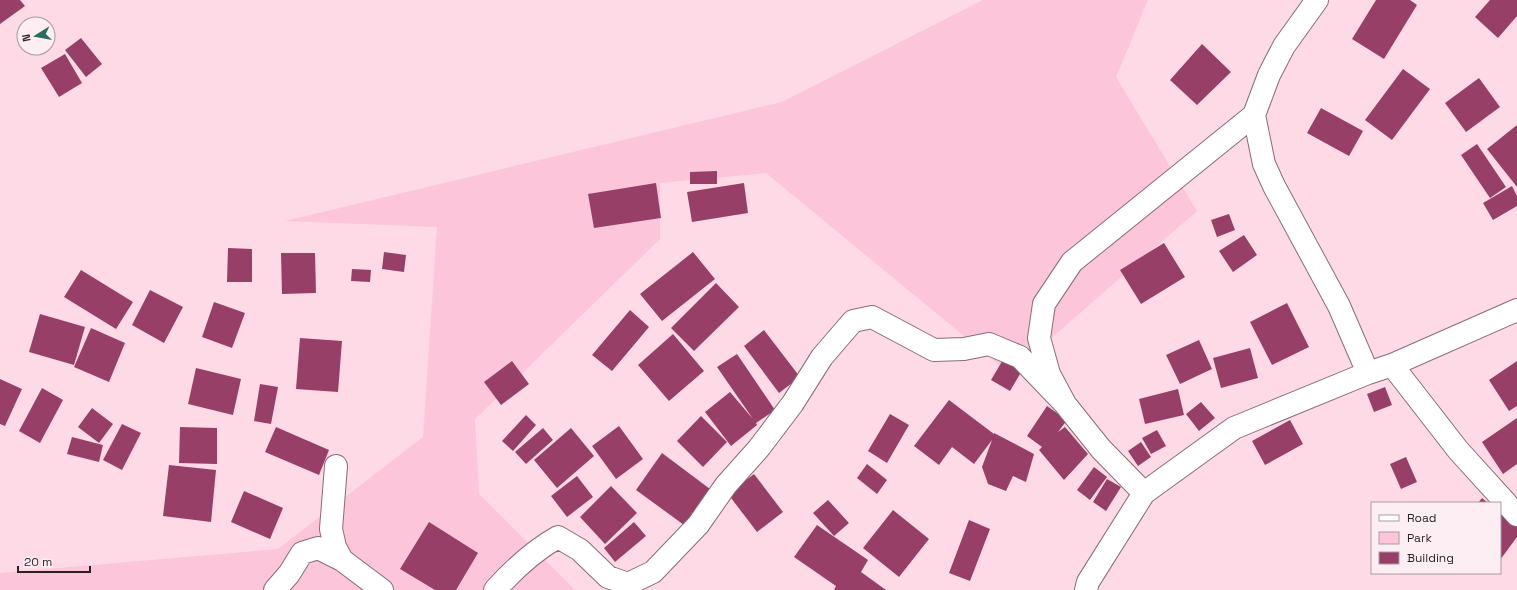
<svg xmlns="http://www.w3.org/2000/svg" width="1517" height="590" viewBox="0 0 1517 590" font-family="'Space Grotesk',sans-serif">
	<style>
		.green { fill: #fcc5da }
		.building { fill: #973f67 }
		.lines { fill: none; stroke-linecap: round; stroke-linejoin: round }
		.minor-casing { stroke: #8a6b76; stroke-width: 24 }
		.minor { stroke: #fff; stroke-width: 22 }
	</style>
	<rect width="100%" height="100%" fill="#fddae6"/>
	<path class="green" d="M983 0H1148L1116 77 1197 211 1010 374 766 173 660 183V239L475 419 479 494 575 590H0V573L278 549 423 437 437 227 285 221 782 102Z"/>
	<path class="building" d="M0 0H20L25 6 0 24Z
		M1376 0H1410L1417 5 1384 59 1352 39Z
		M1490 0H1517V16L1498 38 1475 17Z
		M81 38 102 64 86 77 65 50Z
		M1202 44 1231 72 1197 105 1170 80Z
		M65 54 82 83 59 97 41 68Z
		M1403 69 1430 89 1392 140 1365 120Z
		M1479 78 1500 107 1466 132 1445 103Z
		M1321 108 1363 131 1349 156 1307 133Z
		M1517 125V187L1487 149Z
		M1477 144 1506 187 1490 198 1461 155Z
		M717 171V184H690V172Z
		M656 183 661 218 594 228 588 194Z
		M744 183 748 213 692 222 687 192Z
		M1512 186 1517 196V206L1493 220 1483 203Z
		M1229 214 1235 230 1217 237 1211 220Z
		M1244 235 1257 255 1233 272 1219 251Z
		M1164 243 1185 277 1141 304 1120 270Z
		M228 248 252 249V282H227Z
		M384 252 406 255 404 272 382 269Z
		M693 252 715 279 662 321 640 294Z
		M281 253H315L316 293 282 294Z
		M352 269 371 270 370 282 351 281Z
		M81 270 133 302 116 329 64 297Z
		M716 283 739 307 694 351 671 328Z
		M150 290 183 307 164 343 132 325Z
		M214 302 245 313 232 348 202 337Z
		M1287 303 1309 347 1272 365 1250 322Z
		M630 310 649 327 612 371 592 355Z
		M40 314 85 327 74 365 29 352Z
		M91 328 125 343 109 382 74 367Z
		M764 330 800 377 779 393 744 346Z
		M673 334 704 371 669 401 638 365Z
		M300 338 342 341 338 392 296 389Z
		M1199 340 1212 369 1180 384 1166 355Z
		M1250 348 1258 378 1221 388 1213 358Z
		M737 354 775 410 756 423 757 425 731 446 705 412 730 392 753 419 717 367Z
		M1004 358 1023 369 1010 391 991 380Z
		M512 361 529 384 501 405 484 382Z
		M1517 361V406L1509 411 1489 380Z
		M196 368 241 379 233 415 188 404Z
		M0 379 22 389 5 426 0 424Z
		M260 384 278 387 271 424 254 421Z
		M1385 387 1392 405 1374 412 1367 394Z
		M42 388 63 400 40 443 19 431Z
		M1178 389 1184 415 1145 424 1139 399Z
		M949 400 994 434V433L1034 454 1026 482 1013 476 1006 491 988 484 982 467 992 440 974 464 952 447 939 465 914 446Z
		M1201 402 1215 418 1199 431 1186 414Z
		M1047 406 1067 420 1058 432 1065 427 1088 454 1064 480 1039 450 1042 447 1027 436Z
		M92 408 113 424 99 443 78 427Z
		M890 414 909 425 887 463 868 451Z
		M526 415 536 425 513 451 502 441Z
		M701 416 727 442 703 467 677 441Z
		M1517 418V464L1503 474 1482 442Z
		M1290 420 1303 444 1265 465 1252 441Z
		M122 424 141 433 122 470 103 460Z
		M619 426 643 459 616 479 592 446Z
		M180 427 217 428V464L179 463Z
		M276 427 329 450 319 475 265 452Z
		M543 428 553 440 526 464 515 452Z
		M571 428 594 456 557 488 534 460Z
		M1157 430 1166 446 1151 454 1142 438Z
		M72 437 103 445 99 462 67 454Z
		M1141 442 1151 457 1138 466 1128 451Z
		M662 453 710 489 684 525 636 490Z
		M1406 457 1417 482 1401 489 1390 464Z
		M867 464 887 480 877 494 857 478Z
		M169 465 216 470 211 522 163 516Z
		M1094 467 1107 477 1090 500 1077 490Z
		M754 474 783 512 757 532 728 494Z
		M577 476 593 497 567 517 551 496Z
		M1107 479 1121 487 1106 511 1093 502Z
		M611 486 637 513 605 544 580 517Z
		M244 491 283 508 270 539 231 522Z
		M1482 498 1488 503H1478Z
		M828 500 849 523 834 536 813 513Z
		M893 510 929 539 899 577 863 548Z
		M1500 512 1517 524V537L1500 560Z
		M969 520 990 529 970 581 949 573Z
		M429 522 478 553 456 590H435L400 569Z
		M634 522 646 536 615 562 604 548Z
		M817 525 868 560 861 572 886 590H834L836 586 794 557Z"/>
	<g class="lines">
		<defs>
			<path id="minor" d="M1317 0 1284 46 1269 75 1254 115 1264 164 1274 186 1339 306 1368 373
				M1392 365 1458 450 1517 515
				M336 466 331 529 335 547 342 560 382 590
				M1144 493 1101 449 1065 404 1049 374 1039 338 1044 304 1072 262 1254 115
				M275 590 289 574 302 553 318 548 342 560
				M495 590C514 569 533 551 558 537L580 550 608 577 628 584 653 572 698 525 726 485 759 448 793 403 822 357 853 321 872 317 934 350 964 349 989 344 1020 357 1065 404
				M1086 590 1088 582 1144 493 1234 428 1368 373 1392 365 1517 310"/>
		</defs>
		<use href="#minor" class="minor-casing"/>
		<use href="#minor" class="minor"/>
	</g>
	<rect x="1371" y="502" width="130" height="72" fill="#fceef3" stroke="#a99ba0"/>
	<rect x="1379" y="515" width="20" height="6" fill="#ffffff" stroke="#a99ba0"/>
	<text x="1407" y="522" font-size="12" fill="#2c1f24">Road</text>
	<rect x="1379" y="532" width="20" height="12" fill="#fcc5da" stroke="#a99ba0"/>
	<text x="1407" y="542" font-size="12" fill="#2c1f24">Park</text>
	<rect x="1379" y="552" width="20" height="12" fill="#973f67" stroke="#a99ba0"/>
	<text x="1407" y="562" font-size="12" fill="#2c1f24">Building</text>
	<g transform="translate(36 36) rotate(259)"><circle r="19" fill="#fceef3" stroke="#a99ba0"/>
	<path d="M0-3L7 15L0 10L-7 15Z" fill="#276d60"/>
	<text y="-6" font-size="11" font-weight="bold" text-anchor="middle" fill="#2c1f24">N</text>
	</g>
	<path d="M18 566v6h72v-6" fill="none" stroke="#2c1f24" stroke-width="2"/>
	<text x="24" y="566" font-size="12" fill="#2c1f24" stroke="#fceef3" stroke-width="3" paint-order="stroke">20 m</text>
</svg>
